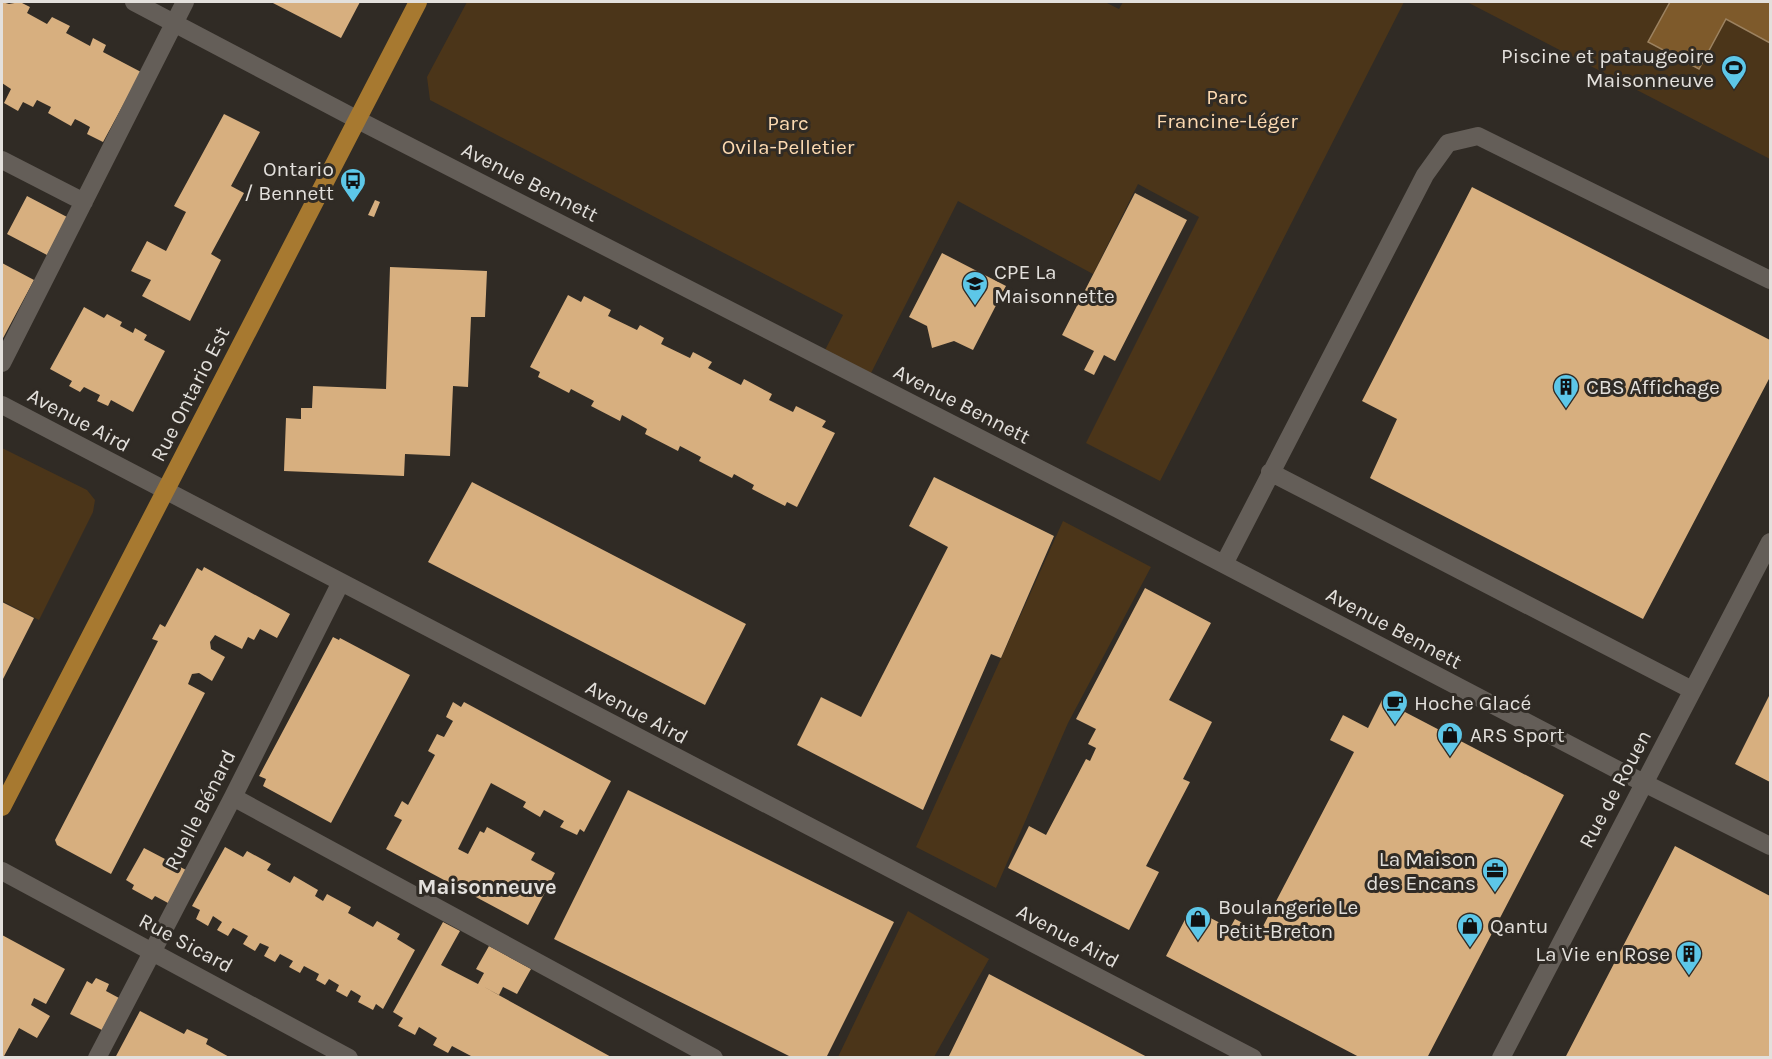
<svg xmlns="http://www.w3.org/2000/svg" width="1772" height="1059" viewBox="0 0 1772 1059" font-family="Karla,sans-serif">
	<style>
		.green { fill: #4b3519 }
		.water { fill: #7e5a2b; stroke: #9c8260; stroke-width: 1.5 }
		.building { fill: #d7af7f }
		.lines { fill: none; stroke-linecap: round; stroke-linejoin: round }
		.minor { stroke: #645e58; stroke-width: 18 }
		.major { stroke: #a77930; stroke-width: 18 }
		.labels { text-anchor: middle; stroke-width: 6; stroke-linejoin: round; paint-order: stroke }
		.poi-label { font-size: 21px; fill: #e3e0dc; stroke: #302b25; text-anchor: start }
		.park-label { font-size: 21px; fill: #fddab1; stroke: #302b25 }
		.street-label { font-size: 21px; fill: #e3e0dc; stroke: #302b25 }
		.neighbourhood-label { font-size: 22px; font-weight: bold; fill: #e3e0dc; stroke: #302b25 }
	</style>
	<rect width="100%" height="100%" fill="#302b25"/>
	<path class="green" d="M467 2H1105L1119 9 1123 2H1404L1160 481 1086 443 1199 217 1138 184 1093 274 958 201 867 381 821 358 843 315 430 100 427 77Z
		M1467 2H1770V159Z
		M2 448 87 490 95 500 93 512 39 620 2 601Z
		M1063 521 1151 567 1068 723 996 888 916 847Z
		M908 911 989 959 934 1057H838Z"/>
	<path class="water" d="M1670 2H1770V43L1726 19 1699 69 1648 42Z"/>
	<path class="building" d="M2 2 9 4 20 2 30 7 27 13 47 24 52 17 70 26 66 33 90 46 93 38 106 45 103 52 141 72 103 142 87 134 90 127 81 122 75 119 71 126 48 113 51 107 37 100 33 107 23 102 18 111 4 103 11 89 2 83Z
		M271 2H360L341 38Z
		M224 114 260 132 231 186 244 193 211 254 221 260 190 321 142 296 151 280 131 271 147 241 166 251 186 212 174 206Z
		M1472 187 1770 340V377L1643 619 1370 478 1397 419 1362 401Z
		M1135 193 1187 220 1115 361 1104 355 1094 375 1084 370 1094 351 1062 335Z
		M27 196 67 217 47 255 7 234Z
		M375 200 380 202 374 217 368 215Z
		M942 253 1006 286 973 350 954 341 932 348 927 326 909 317Z
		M2 263 34 280 2 340Z
		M390 267 487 271 485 317H471L468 387 453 386 450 456 405 454 404 476 284 471 286 418 301 419V408H312L313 386 386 389Z
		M568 295 581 302 584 296 611 310 608 316 637 330 640 325 664 338 661 344 690 358 693 352 712 362 708 368 741 385 744 379 772 394 769 400 793 412 796 406 826 421 822 427 835 433 797 507 787 502 785 506 752 489 754 485 734 474 732 478 699 461 701 457 680 446 678 451 645 434 647 429 622 415 620 421 591 406 594 401 571 389 569 393 538 377 540 372 530 367Z
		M84 307 104 318 107 314 122 322 120 326 133 333 135 328 147 335 144 340 165 351 133 412 111 400 108 406 97 401 100 395 84 387 80 392 69 386 72 381 50 369Z
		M934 477 1054 536 1001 658 991 654 923 810 797 745 821 697 861 717 948 547 909 526Z
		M472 482 746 624 705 705 428 562Z
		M204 567 290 614 277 638 260 629 254 640 248 637 242 649 215 635 210 642 211 649 225 657 212 681 199 673 192 674 188 684 205 693 111 874 57 845 55 840 158 641 152 639 160 624 165 627 197 568 202 571Z
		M1145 588 1211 623 1169 700 1212 722 1183 779 1190 782 1146 866 1159 872 1129 930 1008 868 1029 826 1046 835 1086 759 1090 761 1096 748 1088 744 1096 729 1076 719Z
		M2 602 34 618 2 681Z
		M333 637 339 640 340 638 410 675 331 823 263 786 266 779 259 776Z
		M1770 694V782L1735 764Z
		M1382 700 1564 795 1427 1058H1361L1166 956 1191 908 1230 928 1235 919 1260 932 1354 752 1330 740 1343 715 1368 728Z
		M453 702 461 707 464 702 611 781 584 832 580 829 577 835 560 827 564 821 544 810 540 817 523 807 526 802 491 783 458 849 468 854 480 831 484 833 487 827 535 853 531 860 555 873 528 925 386 849 402 820 394 816 402 801 408 805 435 755 428 751 437 734 444 737 453 721 446 717Z
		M628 790 894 922 826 1058H793L554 939Z
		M1675 846 1770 896V1058H1565Z
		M225 847 243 857 247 851 271 864 267 870 290 883 294 876 318 890 315 896 323 901 327 894 351 907 348 913 373 927 377 921 400 934 397 939 415 950 383 1009 376 1004 373 1010 358 1002 361 996 351 990 347 997 336 991 339 985 329 979 325 985 316 980 319 974 304 966 300 973 289 967 293 961 280 954 275 962 264 956 269 947 260 943 255 951 243 944 248 936 233 928 228 936 217 930 222 922 213 916 208 926 196 919 200 910 192 906Z
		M144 848 186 870 168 903 155 896 152 900 132 889 134 885 126 880Z
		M443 922 460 931 441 965 478 984 484 973 476 969 489 946 531 969 517 994 503 987 499 995 484 987 613 1058H470L471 1056 452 1046 448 1053 433 1045 437 1038 419 1027 415 1035 398 1026 403 1018 393 1012Z
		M2 935 65 969 46 1004 34 998 31 1005 50 1016 37 1038 19 1028 3 1058Z
		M989 974 1149 1058H948Z
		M96 978 109 984 106 991 119 998 102 1030 70 1014 87 981 92 984Z
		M140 1011 184 1034 187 1029 208 1039 206 1044 231 1058H115Z"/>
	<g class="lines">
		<path class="minor" d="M134 2 358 120 1116 508 1614 768 1770 846
			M2 160 84 202
			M2 363 185 2
			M2 405 1253 1058
			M1270 472 1692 690
			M1224 564 1425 175 1448 143 1478 136 1770 280
			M233 797 714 1058
			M2 871 349 1058
			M97 1058 233 797 341 582
			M1501 1058 1770 542"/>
		<path class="major" d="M2 807 418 2"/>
	</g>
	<defs>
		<symbol id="stadium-pin" viewBox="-11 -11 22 30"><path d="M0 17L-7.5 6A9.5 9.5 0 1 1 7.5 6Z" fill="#5dc7e8" stroke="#302b25"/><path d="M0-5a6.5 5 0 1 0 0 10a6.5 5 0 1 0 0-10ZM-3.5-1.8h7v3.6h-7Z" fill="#111"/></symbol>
		<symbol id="bus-pin" viewBox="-11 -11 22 30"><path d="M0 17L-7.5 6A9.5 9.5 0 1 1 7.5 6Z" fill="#5dc7e8" stroke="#302b25"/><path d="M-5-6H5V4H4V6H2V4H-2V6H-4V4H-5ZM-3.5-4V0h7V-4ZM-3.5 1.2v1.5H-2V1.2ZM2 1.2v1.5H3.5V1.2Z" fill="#111"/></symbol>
		<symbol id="school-pin" viewBox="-11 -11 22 30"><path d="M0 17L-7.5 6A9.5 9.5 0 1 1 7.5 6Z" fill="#5dc7e8" stroke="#302b25"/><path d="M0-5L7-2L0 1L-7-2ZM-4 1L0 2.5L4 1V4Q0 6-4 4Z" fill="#111"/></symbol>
		<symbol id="building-pin" viewBox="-11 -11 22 30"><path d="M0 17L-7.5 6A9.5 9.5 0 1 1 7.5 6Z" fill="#5dc7e8" stroke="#302b25"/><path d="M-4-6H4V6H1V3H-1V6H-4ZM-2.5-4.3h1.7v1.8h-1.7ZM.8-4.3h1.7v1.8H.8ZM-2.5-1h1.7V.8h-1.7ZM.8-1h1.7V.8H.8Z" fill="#111"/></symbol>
		<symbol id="cafe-pin" viewBox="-11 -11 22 30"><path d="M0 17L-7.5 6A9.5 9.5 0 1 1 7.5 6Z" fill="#5dc7e8" stroke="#302b25"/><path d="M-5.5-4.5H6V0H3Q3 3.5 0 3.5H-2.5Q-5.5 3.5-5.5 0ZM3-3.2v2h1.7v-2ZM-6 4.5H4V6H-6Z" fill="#111"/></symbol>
		<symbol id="shop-pin" viewBox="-11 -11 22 30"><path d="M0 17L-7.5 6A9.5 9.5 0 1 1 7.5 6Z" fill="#5dc7e8" stroke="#302b25"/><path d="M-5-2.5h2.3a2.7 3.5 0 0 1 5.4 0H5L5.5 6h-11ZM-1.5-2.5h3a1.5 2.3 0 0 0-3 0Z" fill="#111"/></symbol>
		<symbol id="office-pin" viewBox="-11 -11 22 30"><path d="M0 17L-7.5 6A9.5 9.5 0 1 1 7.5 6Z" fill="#5dc7e8" stroke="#302b25"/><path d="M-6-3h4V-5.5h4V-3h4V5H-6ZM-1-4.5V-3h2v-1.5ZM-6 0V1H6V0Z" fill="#111"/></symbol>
	</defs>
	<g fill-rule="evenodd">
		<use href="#stadium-pin" x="1719" y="53" width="30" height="40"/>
		<use href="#bus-pin" x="338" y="166" width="30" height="40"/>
		<use href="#school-pin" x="960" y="269" width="30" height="40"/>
		<use href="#building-pin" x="1551" y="372" width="30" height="40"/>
		<use href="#cafe-pin" x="1380" y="688" width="30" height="40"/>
		<use href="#shop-pin" x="1435" y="720" width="30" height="40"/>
		<use href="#office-pin" x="1480" y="856" width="30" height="40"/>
		<use href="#shop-pin" x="1183" y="904" width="30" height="40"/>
		<use href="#shop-pin" x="1455" y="911" width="30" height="40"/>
		<use href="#building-pin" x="1674" y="939" width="30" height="40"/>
	</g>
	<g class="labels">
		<g class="poi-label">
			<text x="1714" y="63" text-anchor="end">Piscine et pataugeoire<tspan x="1714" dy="24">Maisonneuve</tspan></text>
			<text x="334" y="176" text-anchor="end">Ontario<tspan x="334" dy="24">/ Bennett</tspan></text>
			<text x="994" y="279">CPE La<tspan x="994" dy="24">Maisonnette</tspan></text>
			<text x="1586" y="394">CBS Affichage</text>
			<text x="1414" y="710">Hoche Glacé</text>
			<text x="1470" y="742">ARS Sport</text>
			<text x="1476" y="866" text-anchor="end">La Maison<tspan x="1476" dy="24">des Encans</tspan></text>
			<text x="1218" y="914">Boulangerie Le<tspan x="1218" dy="24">Petit-Breton</tspan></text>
			<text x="1490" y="933">Qantu</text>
			<text x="1670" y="961" text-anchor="end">La Vie en Rose</text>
		</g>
		<g class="park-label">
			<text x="1227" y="104">Parc<tspan x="1227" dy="24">Francine-Léger</tspan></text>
			<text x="788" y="130">Parc<tspan x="788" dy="24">Ovila-Pelletier</tspan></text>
		</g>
		<g class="street-label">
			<text transform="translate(530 182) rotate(27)" y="7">Avenue Bennett</text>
			<text transform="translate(190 394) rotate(-63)" y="7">Rue Ontario Est</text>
			<text transform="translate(962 404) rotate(27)" y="7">Avenue Bennett</text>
			<text transform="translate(79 420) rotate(28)" y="7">Avenue Aird</text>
			<text transform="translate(1394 628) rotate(28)" y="7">Avenue Bennett</text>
			<text transform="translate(637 712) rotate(28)" y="7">Avenue Aird</text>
			<text transform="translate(1615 789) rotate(-62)" y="7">Rue de Rouen</text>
			<text transform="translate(200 810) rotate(-63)" y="7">Ruelle Bénard</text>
			<text transform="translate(1068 936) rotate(28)" y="7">Avenue Aird</text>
			<text transform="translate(186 943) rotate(28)" y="7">Rue Sicard</text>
		</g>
		<g class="neighbourhood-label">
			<text x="487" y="894">Maisonneuve</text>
		</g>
	</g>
	<rect width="1772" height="1059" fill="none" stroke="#e3e0dc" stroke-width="6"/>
</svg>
